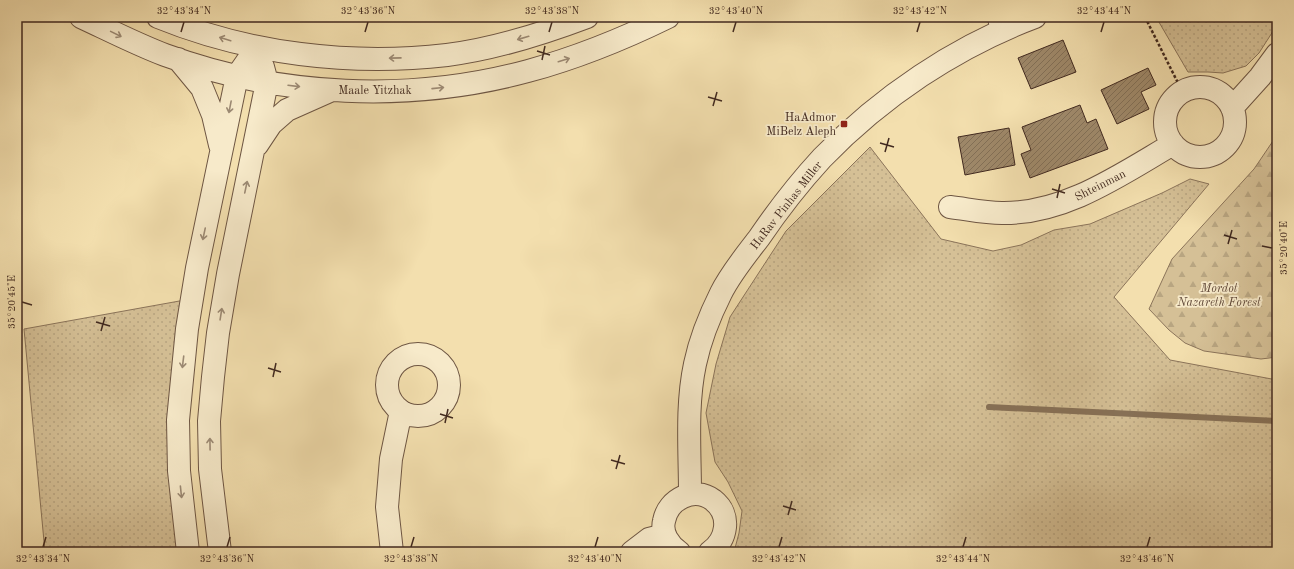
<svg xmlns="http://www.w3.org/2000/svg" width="1294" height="569" viewBox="0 0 1294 569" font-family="'Old Standard TT',serif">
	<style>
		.grass { fill: url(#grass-dots); stroke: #8b745a }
		.forest { fill: url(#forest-firs); stroke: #8b745a }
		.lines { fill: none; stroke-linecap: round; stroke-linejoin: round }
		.stream { stroke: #877157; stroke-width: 6 }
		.building { fill: url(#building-hatch); stroke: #41291f }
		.service-casing { stroke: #6e5643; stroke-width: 13 }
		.minor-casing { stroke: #6e5643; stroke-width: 24 }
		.tertiary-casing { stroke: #6e5643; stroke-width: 24 }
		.path { stroke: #41291f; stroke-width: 2.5; stroke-dasharray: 3 2; stroke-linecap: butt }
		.service { stroke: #f7eaca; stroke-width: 11 }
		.minor { stroke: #f7eaca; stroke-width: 22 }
		.tertiary { stroke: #f7eaca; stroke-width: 22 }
		.oneway { stroke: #9c8a74 }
		.ticks { fill: none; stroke: #41291f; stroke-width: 1.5 }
		.poi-dot { fill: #8f2418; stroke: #f7eaca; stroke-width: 1.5 }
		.labels { text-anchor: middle; stroke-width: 3.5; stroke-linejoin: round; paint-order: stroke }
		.street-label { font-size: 12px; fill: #41291f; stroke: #f7eaca }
		.poi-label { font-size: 12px; fill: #41291f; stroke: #f7eaca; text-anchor: end }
		.park-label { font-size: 12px; font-style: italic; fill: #5f4737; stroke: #f7eaca }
		.neatline { fill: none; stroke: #41291f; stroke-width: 1.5 }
		.ticks-label { font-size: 10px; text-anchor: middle; fill: #41291f }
	</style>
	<defs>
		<pattern id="grass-dots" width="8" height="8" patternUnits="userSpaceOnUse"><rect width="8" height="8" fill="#d5c096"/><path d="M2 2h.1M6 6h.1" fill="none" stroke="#b8a581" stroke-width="1.8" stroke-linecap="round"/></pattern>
		<pattern id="forest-firs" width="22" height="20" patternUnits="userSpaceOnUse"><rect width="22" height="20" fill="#d5c096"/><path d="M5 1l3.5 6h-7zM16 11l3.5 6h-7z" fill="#b8a581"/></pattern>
		<pattern id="building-hatch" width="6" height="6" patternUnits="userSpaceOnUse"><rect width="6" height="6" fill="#9e8869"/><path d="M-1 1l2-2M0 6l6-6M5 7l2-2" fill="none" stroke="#826f56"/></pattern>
	</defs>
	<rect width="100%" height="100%" fill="#f3dfae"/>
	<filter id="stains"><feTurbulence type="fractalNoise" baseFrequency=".005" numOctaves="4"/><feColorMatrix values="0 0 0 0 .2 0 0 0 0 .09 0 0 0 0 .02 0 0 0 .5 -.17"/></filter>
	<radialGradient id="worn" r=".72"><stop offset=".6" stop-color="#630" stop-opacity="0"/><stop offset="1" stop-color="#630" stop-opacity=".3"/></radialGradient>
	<path class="grass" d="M1156 17H1277V25L1259 53 1246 66 1223 73 1208 72H1188Z
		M870 147 941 239 993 251 1021 245 1054 230 1090 224 1162 193 1190 179 1209 184 1114 297 1170 360 1277 380V552H734L739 533 742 511 728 482 715 462 706 413 716 364 730 317 786 231Z
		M185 300 189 552H45L24 329Z"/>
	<path class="forest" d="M1277 135V357L1261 359 1204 351 1185 343 1169 330 1149 309 1172 259 1254 169Z"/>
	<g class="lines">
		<path class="stream" d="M989 407 1277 421"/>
	</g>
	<path class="building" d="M1063 40 1076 72 1031 89 1018 58Z
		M1148 68 1156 85 1141 92 1149 109 1117 124 1101 90Z
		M1080 105 1087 123 1096 119 1108 149 1030 178 1021 154 1031 150 1022 127Z
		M1009 128 1015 165 965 175 958 137Z"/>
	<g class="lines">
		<defs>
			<path id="service" d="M993 17 997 33"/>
			<path id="minor" d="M1165 122a35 35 0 1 1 70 0a35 35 0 1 1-70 0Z
				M1232 108 1260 77 1277 54
				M950 207C967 209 984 213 1002 213 1065 214 1120 175 1173 144
				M387 385a31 31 0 1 1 62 0a31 31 0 1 1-62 0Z
				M690 494C690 451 686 406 695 364 700 340 710 315 721 293 731 273 746 255 759 238 778 210 799 183 822 158 881 97 955 47 1035 17
				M392 552 387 507 391 459 401 411
				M632 552 649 539 665 535
				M679 552C669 545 661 533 664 521 668 499 694 486 713 500 732 515 727 540 710 552"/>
			<path id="tertiary" d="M81 17C109 30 136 44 165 55 280 97 410 103 528 71 576 58 623 39 668 17
				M158 17C249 54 350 66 447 55 495 49 542 34 587 17
				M178 59 202 88 213 115 220 145
				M257 145 271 124 287 110 332 90
				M188 552 179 471 178 420 187 329 197 268 237 76 257 47
				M220 552 210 469 209 421 213 377 218 333 228 274 267 82 263 67"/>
		</defs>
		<use href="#service" class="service-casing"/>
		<use href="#minor" class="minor-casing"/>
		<use href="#tertiary" class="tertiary-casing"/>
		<path class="path" d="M1145 17 1182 91"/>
		<use href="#service" class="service"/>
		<use href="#minor" class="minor"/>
		<use href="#tertiary" class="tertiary"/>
	</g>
	<defs><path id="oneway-shaft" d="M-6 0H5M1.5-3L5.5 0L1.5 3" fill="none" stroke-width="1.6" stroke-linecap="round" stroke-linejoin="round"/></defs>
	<g class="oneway">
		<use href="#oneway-shaft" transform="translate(116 34) rotate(26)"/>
		<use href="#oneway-shaft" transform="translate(523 38) rotate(164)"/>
		<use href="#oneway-shaft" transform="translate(225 39) rotate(-163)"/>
		<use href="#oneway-shaft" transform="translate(395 58) rotate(179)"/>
		<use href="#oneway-shaft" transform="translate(564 60) rotate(-17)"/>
		<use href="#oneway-shaft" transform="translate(294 86) rotate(7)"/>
		<use href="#oneway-shaft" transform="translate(438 88) rotate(-6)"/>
		<use href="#oneway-shaft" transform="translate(230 107) rotate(101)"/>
		<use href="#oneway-shaft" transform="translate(246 187) rotate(-78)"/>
		<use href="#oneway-shaft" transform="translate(204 234) rotate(102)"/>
		<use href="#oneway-shaft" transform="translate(221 314) rotate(-81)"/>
		<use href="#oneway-shaft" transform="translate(183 362) rotate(97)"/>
		<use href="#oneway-shaft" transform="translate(210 444) rotate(-91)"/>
		<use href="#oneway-shaft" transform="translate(181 492) rotate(84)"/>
	</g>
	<path class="ticks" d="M181 32 184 22M365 32 368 22M549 32 552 22M733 32 736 22M917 32 920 22M1101 32 1104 22M537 51 550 55M542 60 545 46M708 97 722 101M713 106 717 92M880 143 894 147M885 152 889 138M1052 189 1065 193M1057 198 1060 184M1224 235 1237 239M1228 244 1232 230M1262 246 1272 248M22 302 32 305M96 322 110 326M101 331 105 317M268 368 281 372M273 377 276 363M440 414 453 418M445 423 448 409M611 460 625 464M616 469 620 455M783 506 796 510M788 515 792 501M43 547 46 537M227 547 230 537M411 547 414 537M595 547 598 537M779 547 782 537M963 547 966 537M1147 547 1150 537"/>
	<rect class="poi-dot" x="840" y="120" width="8" height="8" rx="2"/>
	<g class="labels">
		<g class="street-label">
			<text x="375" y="94">Maale Yitzhak</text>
			<text transform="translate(1100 185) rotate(-27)" y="4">Shteinman</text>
			<text transform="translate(786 205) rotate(-52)" y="4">HaRav Pinhas Miller</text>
		</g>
		<g class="poi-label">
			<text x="836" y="121">HaAdmor<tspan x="836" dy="14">MiBelz Aleph</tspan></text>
		</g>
		<g class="park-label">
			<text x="1219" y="292">Mordot<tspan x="1219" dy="14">Nazareth Forest</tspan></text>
		</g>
	</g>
	<rect width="1294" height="569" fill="none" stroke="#f3dfae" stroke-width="44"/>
	<rect x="22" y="22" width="1250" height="525" class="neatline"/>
	<g class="ticks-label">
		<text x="184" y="14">32°43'34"N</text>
		<text x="368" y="14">32°43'36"N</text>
		<text x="552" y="14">32°43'38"N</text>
		<text x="736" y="14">32°43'40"N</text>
		<text x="920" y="14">32°43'42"N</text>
		<text x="1104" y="14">32°43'44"N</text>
		<text transform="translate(1283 248) rotate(-90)" y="4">35°20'40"E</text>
		<text transform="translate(11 302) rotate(-90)" y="4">35°20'45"E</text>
		<text x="43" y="562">32°43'34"N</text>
		<text x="227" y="562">32°43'36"N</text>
		<text x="411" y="562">32°43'38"N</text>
		<text x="595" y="562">32°43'40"N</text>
		<text x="779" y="562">32°43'42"N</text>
		<text x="963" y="562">32°43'44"N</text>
		<text x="1147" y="562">32°43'46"N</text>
	</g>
	<rect width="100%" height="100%" filter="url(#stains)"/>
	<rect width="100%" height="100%" fill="url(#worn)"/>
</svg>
